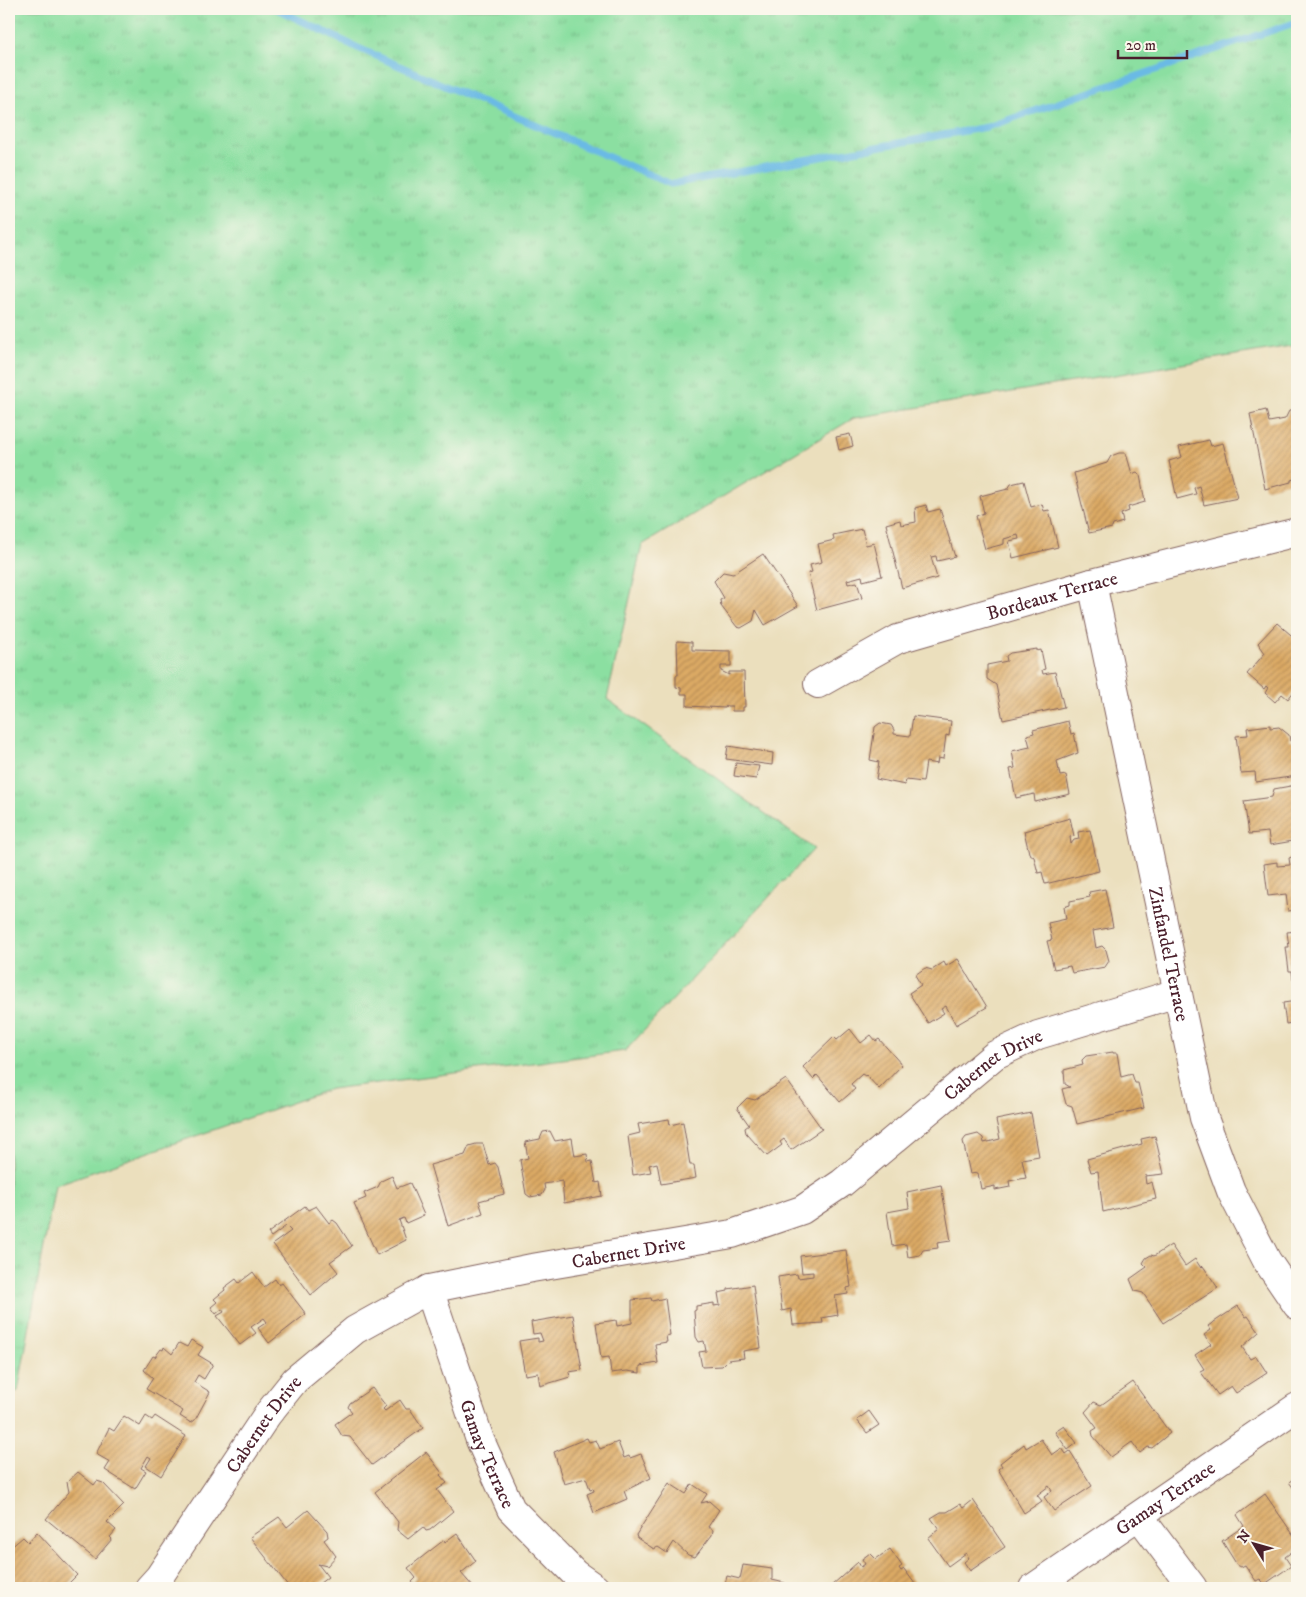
<svg xmlns="http://www.w3.org/2000/svg" width="1306" height="1597" viewBox="0 0 1306 1597" font-family="'IM FELL DW Pica',serif">
	<style>
		.grass { fill: url(#grass-tufts); stroke: #6a7f66 }
		.lines { fill: none; stroke-linecap: round; stroke-linejoin: round }
		.stream { stroke: #6abae5; stroke-width: 7 }
		.building { fill: url(#building-hatch) }
		.minor-casing { stroke: #82625e; stroke-width: 30 }
		.minor { stroke: #fff; stroke-width: 28 }
		.labels { text-anchor: middle; stroke-width: 4; stroke-linejoin: round; paint-order: stroke }
		.street-label { font-size: 19px; fill: #4a1f2b; stroke: #fbf7ec }
	</style>
	<defs>
		<pattern id="grass-tufts" width="24" height="20" patternUnits="userSpaceOnUse" patternTransform="scale(1.25)"><rect width="24" height="20" fill="#8bdfa1"/><path d="M3 7l-1-3M5 7V3M7 7l1-3M15 17l-1-3M17 17v-4M19 17l1-3" fill="none" stroke="#79bf8b"/></pattern>
		<pattern id="building-hatch" width="6" height="6" patternUnits="userSpaceOnUse" patternTransform="scale(1.25)"><rect width="6" height="6" fill="#dcaa65"/><path d="M-1 1l2-2M0 6l6-6M5 7l2-2" fill="none" stroke="#b48a53"/></pattern>
	</defs>
	<rect width="100%" height="100%" fill="#fbf7ec"/>
	<filter id="ink" filterUnits="userSpaceOnUse"><feTurbulence type="fractalNoise" baseFrequency=".02" numOctaves="2"/><feDisplacementMap in="SourceGraphic" scale="10" xChannelSelector="R" yChannelSelector="G"/><feConvolveMatrix kernelMatrix="1 2 1 2 8 2 1 2 1" color-interpolation-filters="sRGB"/></filter>
	<filter id="wash" filterUnits="userSpaceOnUse"><feTurbulence type="fractalNoise" baseFrequency=".0096" numOctaves="4" result="noise"/><feDisplacementMap in="SourceGraphic" scale="20" xChannelSelector="R" yChannelSelector="G"/><feGaussianBlur stdDeviation="1.12" result="paint"/><feColorMatrix in="noise" values="0 0 0 0 0 0 0 0 0 0 0 0 0 0 0 0 0 1.4 0 .05"/><feComposite in="paint" operator="in"/></filter>
	<g filter="url(#wash)">
		<rect width="100%" height="100%" fill="#ebdfbd"/>
		<path class="grass" d="M9 9H1297V345L854 418 642 545 607 699 814 849 625 1051 331 1089 55 1185 18 1391 9 1395Z"/>
		<g class="lines">
			<path class="stream" d="M277 9 358 48 671 184 987 127 1297 22"/>
		</g>
		<g id="blocks">
			<path class="building" d="M1297 408V478L1291 480V482L1265 489 1250 414 1266 410 1269 422 1285 419 1289 411Z
				M850 434 853 446 839 450 836 437Z
				M1209 440 1211 446 1223 443 1238 498 1204 505 1199 486 1194 488 1196 494 1177 499 1169 461 1182 457 1179 447Z
				M1119 453H1126L1132 474 1137 472 1140 475 1145 502 1128 507 1129 511 1121 514 1123 522 1113 525 1112 528 1089 533 1074 473 1107 463 1111 456Z
				M1024 481 1031 507 1042 504 1044 511 1049 510 1058 547 1013 558 1009 541 1019 539 1018 535 1004 539V544L985 549 976 516 984 513 980 496 1008 489 1011 484Z
				M926 505 928 512 940 509 955 557 937 561 936 556 931 557 937 578 902 588 886 524 900 520 901 525 916 522 915 508Z
				M862 529 866 545 874 543 882 576 863 581 862 576 847 580 848 584 857 582 862 598 817 610 808 573 812 572 810 565 822 562 818 544 834 540 833 535Z
				M763 554 798 606 765 625 756 610 753 621 741 628 737 627 721 606 720 600 724 598 714 581 723 572 733 574Z
				M1277 623 1297 640V692L1295 690 1288 699 1282 694 1275 702 1265 693 1268 688 1266 686 1264 689 1247 674 1265 653 1258 643Z
				M677 641 692 642V650L731 651V666H721V671L729 675V672H744L745 707H743V711H732V706H726L725 708 687 706V694H681V688L676 687V675H678Z
				M1037 649V651L1041 650 1045 669 1042 670 1043 674 1055 672 1064 707 1003 720 996 685 987 679V665L1007 661 1006 656 1010 653Z
				M913 716 951 721 949 736 946 735 943 759 938 758 937 764 926 762 923 782 906 780 905 785 876 779 879 762 870 760 875 727 880 723 891 725 894 730V734L910 736Z
				M1068 721 1071 734 1074 733 1078 753 1057 761 1060 776 1066 775 1070 794 1035 802 1034 794 1016 798 1010 769 1015 768 1012 751 1030 747 1027 735 1034 733 1033 730Z
				M1270 725V728L1279 727 1289 735 1290 741 1297 742V776L1256 782 1255 772 1241 773 1236 736 1248 735 1247 728Z
				M728 746 773 753 772 765 726 759Z
				M736 763 759 766 756 779 734 776Z
				M1296 785 1297 841 1293 838V841L1270 845 1268 832 1249 834 1244 801 1272 797 1274 789Z
				M1070 818 1074 836 1070 837 1071 844 1074 840 1079 839 1078 832 1090 830 1099 871 1045 884 1042 872 1038 873 1034 857 1029 853 1024 831Z
				M1297 855V910L1288 911 1286 894 1268 896 1264 864 1277 862V866L1290 865 1289 858Z
				M1105 889 1113 927 1093 931 1096 948 1102 946 1106 950 1109 961 1105 967 1072 973 1070 966 1054 969 1047 941 1052 940 1048 923 1066 919 1064 907 1070 905V901L1090 897 1089 892Z
				M1297 931V979L1293 980 1292 971H1289L1286 947H1289L1287 932Z
				M958 959 987 1007 956 1025 946 1006 941 1009 944 1013 928 1023 909 993 921 985 915 975 925 968 932 970 944 962 946 966Z
				M1297 1001V1022L1286 1024 1283 1003Z
				M850 1029 861 1043 871 1035 876 1041 879 1039 902 1065 879 1089 866 1075 865 1076 862 1074 851 1084 855 1089 840 1102 817 1075 813 1079 803 1067 834 1037 837 1040Z
				M1113 1052V1053H1117L1121 1077 1132 1074 1135 1083H1138L1144 1108 1077 1124 1072 1106 1066 1104 1062 1089 1070 1087 1065 1084 1064 1070 1083 1065 1082 1060 1086 1056Z
				M786 1079 822 1129 791 1150 784 1139 780 1142 782 1145 767 1156 746 1133 745 1128 749 1125 737 1108 747 1098 755 1100Z
				M1031 1113 1039 1156 1022 1159 1026 1178 1009 1181 1010 1187 995 1190V1186L981 1189 978 1173 970 1174 963 1141 966 1137 978 1134 983 1138 984 1143 1000 1139 996 1120Z
				M669 1119 670 1125 683 1122 690 1165H694L696 1178 661 1184 657 1163 649 1165 651 1172 633 1175 628 1136 640 1133 638 1124Z
				M550 1131 555 1141 572 1138 575 1156 587 1154 588 1162 592 1161 596 1183 600 1182 602 1196 564 1203 562 1181 544 1184 545 1190 542 1195 530 1197 526 1194 520 1160 528 1158 525 1142 540 1139 543 1132Z
				M1155 1136 1164 1174 1145 1176 1146 1184 1152 1182 1156 1199 1103 1212 1098 1171 1091 1172 1087 1159 1142 1144 1141 1139Z
				M476 1144H483L489 1165 495 1163 498 1167 504 1194 479 1201 483 1213 448 1226 430 1165 465 1155 469 1146Z
				M392 1176 397 1188 410 1183 424 1215 406 1223 404 1218 399 1220 406 1240 377 1255 354 1203 366 1198 364 1193 378 1187 381 1181Z
				M941 1185 951 1241 937 1243 938 1248 923 1250 920 1255 908 1257 906 1244 892 1246 887 1212 909 1208 907 1192Z
				M305 1206 308 1210 316 1206 329 1223 333 1220 337 1223 352 1246 330 1262 338 1272 311 1295 273 1244 291 1231 286 1226 271 1237 268 1233Z
				M1171 1245 1185 1266 1195 1259 1201 1268 1203 1266 1218 1288 1163 1323 1143 1293 1135 1291 1130 1279 1147 1267 1143 1263 1146 1258 1151 1255 1154 1256Z
				M846 1250 851 1287 847 1288 848 1294 835 1296 838 1315 822 1318 823 1323 793 1325 791 1309 782 1311 778 1277 797 1274 798 1278 813 1276V1272L802 1273 800 1256Z
				M253 1272 264 1287 275 1279 279 1285 282 1283 306 1314 269 1343 258 1328 267 1322 264 1318 251 1327 256 1333 240 1345 217 1316 224 1312 222 1309 216 1314 211 1307 217 1302 214 1299 225 1290 224 1288 236 1279 239 1283Z
				M753 1285 761 1348 743 1351 744 1358 728 1360 722 1366 702 1367 699 1352 706 1351 704 1341 699 1342 696 1337 694 1311 696 1310V1306L714 1303V1306L720 1305 718 1293 728 1291V1289Z
				M651 1298 652 1301 665 1298 670 1335 666 1336 667 1342 655 1344 658 1363 640 1366V1373L627 1371 611 1373 609 1357 601 1358 596 1323 616 1320 617 1326 632 1323V1300Z
				M1238 1306 1246 1317 1248 1316 1259 1332 1242 1347 1250 1359 1256 1356 1267 1373 1236 1393 1231 1386 1218 1395 1200 1371 1204 1369 1195 1355 1211 1344 1204 1335 1211 1330 1208 1326Z
				M573 1315 582 1370 569 1372 570 1377 540 1386 538 1373 525 1375 519 1341 538 1338V1342L543 1341 540 1333 533 1334 531 1322Z
				M191 1340 203 1347 198 1355 213 1364 204 1379 198 1375 194 1382 210 1392 195 1420 191 1423 180 1416 183 1411 146 1389 153 1378 144 1370 153 1356 155 1357 161 1349 163 1350 164 1347 172 1354 179 1343 187 1347Z
				M1133 1382 1170 1433 1152 1448 1148 1447 1140 1453 1132 1442 1111 1457 1093 1436 1092 1431 1097 1428 1085 1412 1094 1402 1101 1405Z
				M372 1388 386 1406 383 1409 385 1411 400 1400 406 1409H410L423 1428 372 1465 350 1437 342 1436 335 1424 352 1412 348 1407 350 1403Z
				M869 1411 879 1425 867 1433 857 1420Z
				M124 1416 140 1426 146 1416 152 1420 155 1416 186 1436 161 1476 146 1466 151 1458 148 1456 141 1468 146 1471 135 1489 105 1470 110 1462 96 1454 109 1428 114 1431Z
				M1064 1426 1077 1443 1068 1450 1055 1432Z
				M587 1438 589 1442 596 1440 600 1449 618 1442 624 1458 629 1456 630 1458 641 1454 651 1478 624 1491 627 1499 594 1513 587 1494 594 1491 593 1488 590 1489 586 1478 564 1484 554 1452Z
				M1041 1439 1052 1455 1062 1448 1066 1454 1070 1451 1092 1486 1054 1511 1044 1497 1052 1491 1049 1486 1037 1495 1042 1501 1024 1513 998 1469 1002 1466 1000 1463 1024 1444 1026 1448Z
				M426 1452 442 1473 440 1475 447 1483 437 1490 453 1511 430 1530 426 1531 423 1527 408 1539 397 1530 398 1522 375 1492Z
				M78 1472 94 1485 97 1481 103 1483 124 1505 107 1522 116 1530 110 1537 112 1539 95 1559 46 1519 69 1492 67 1482Z
				M1297 1476V1493L1289 1482Z
				M669 1483 686 1494 692 1484 707 1494 701 1503 709 1501 719 1510 708 1527 713 1530 712 1535 695 1557 688 1555 674 1542 667 1553 658 1547 654 1549 637 1538 636 1535Z
				M1265 1494 1297 1540V1548L1285 1557 1291 1566 1265 1584 1260 1579 1256 1581 1245 1565 1241 1567 1237 1565 1222 1541 1244 1526 1237 1515Z
				M973 1500 1005 1547 970 1571 964 1562 969 1558 966 1553 948 1566 928 1538 939 1529 931 1518 941 1512H947L960 1504 963 1508Z
				M308 1510 327 1531 328 1537 324 1540 336 1556 327 1566 318 1564 328 1577 315 1587 312 1583 305 1588H293L291 1586 289 1587 250 1537 279 1517 287 1527Z
				M37 1532 77 1575 64 1588H43L37 1582 33 1585 36 1588H13L9 1584V1549L23 1537 28 1542Z
				M457 1533 476 1561 461 1573 474 1588H417L412 1582 416 1578 408 1568 444 1540 445 1542Z
				M890 1549 902 1566 899 1568 901 1571 904 1569 918 1588H832L831 1586 858 1562 861 1567 865 1564 862 1559 870 1553 876 1559Z
				M743 1565 772 1569V1580L785 1583 784 1588H724L727 1576 740 1579Z
				M227 1582 233 1588H221Z"/>
		</g>
	</g>
	<g filter="url(#ink)">
		<use href="#blocks" fill-opacity="0" stroke="#82625e" stroke-width="1"/>
		<g class="lines">
			<defs>
				<g id="minor">
					<path id="s1" d="M1092 583 1204 1118 1231 1191 1267 1261 1297 1305"/>
					<path id="s2" d="M818 684 898 639 1092 583 1297 532"/>
					<path id="s3" d="M429 1289 480 1440 511 1509 575 1574 595 1588"/>
					<path d="M1139 1516 1193 1588"/>
					<path id="s4" d="M149 1588 159 1577 267 1415 295 1380 355 1330 429 1289 532 1268 732 1234 802 1210 842 1183 995 1055 1038 1035 1177 993"/>
					<path id="s5" d="M1033 1588 1297 1407"/>
				</g>
			</defs>
			<use href="#minor" class="minor-casing"/>
			<use href="#minor" class="minor"/>
		</g>
	</g>
	<g class="labels">
		<g class="street-label">
			<text dy="7" stroke="none"><textPath href="#s2" startOffset="252">Bordeaux Terrace</textPath></text>
			<text dy="7" stroke="none"><textPath href="#s1" startOffset="379">Zinfandel Terrace</textPath></text>
			<text dy="7" stroke="none"><textPath href="#s4" startOffset="1040">Cabernet Drive</textPath></text>
			<text dy="7" stroke="none"><textPath href="#s4" startOffset="620">Cabernet Drive</textPath></text>
			<text dy="7" stroke="none"><textPath href="#s4" startOffset="200">Cabernet Drive</textPath></text>
			<text dy="7" stroke="none"><textPath href="#s3" startOffset="175">Gamay Terrace</textPath></text>
			<text dy="7" stroke="none"><textPath href="#s5" startOffset="160">Gamay Terrace</textPath></text>
		</g>
	</g>
	<rect width="1306" height="1597" fill="none" stroke="#fbf7ec" stroke-width="30"/>
	<g transform="translate(1254 1544) rotate(307)" stroke="#fbf7ec" stroke-width="4" paint-order="stroke">
	<path d="M0-4L9 19L0 12L-9 19Z" fill="#4a1f2b"/>
	<text y="-8" font-size="14" font-weight="bold" text-anchor="middle" fill="#4a1f2b">N</text>
	</g>
	<path d="M1118 50v8h69v-8" fill="none" stroke="#4a1f2b" stroke-width="2.5"/>
	<text x="1126" y="50" font-size="15" fill="#4a1f2b" stroke="#fbf7ec" stroke-width="4" paint-order="stroke">20 m</text>
</svg>
